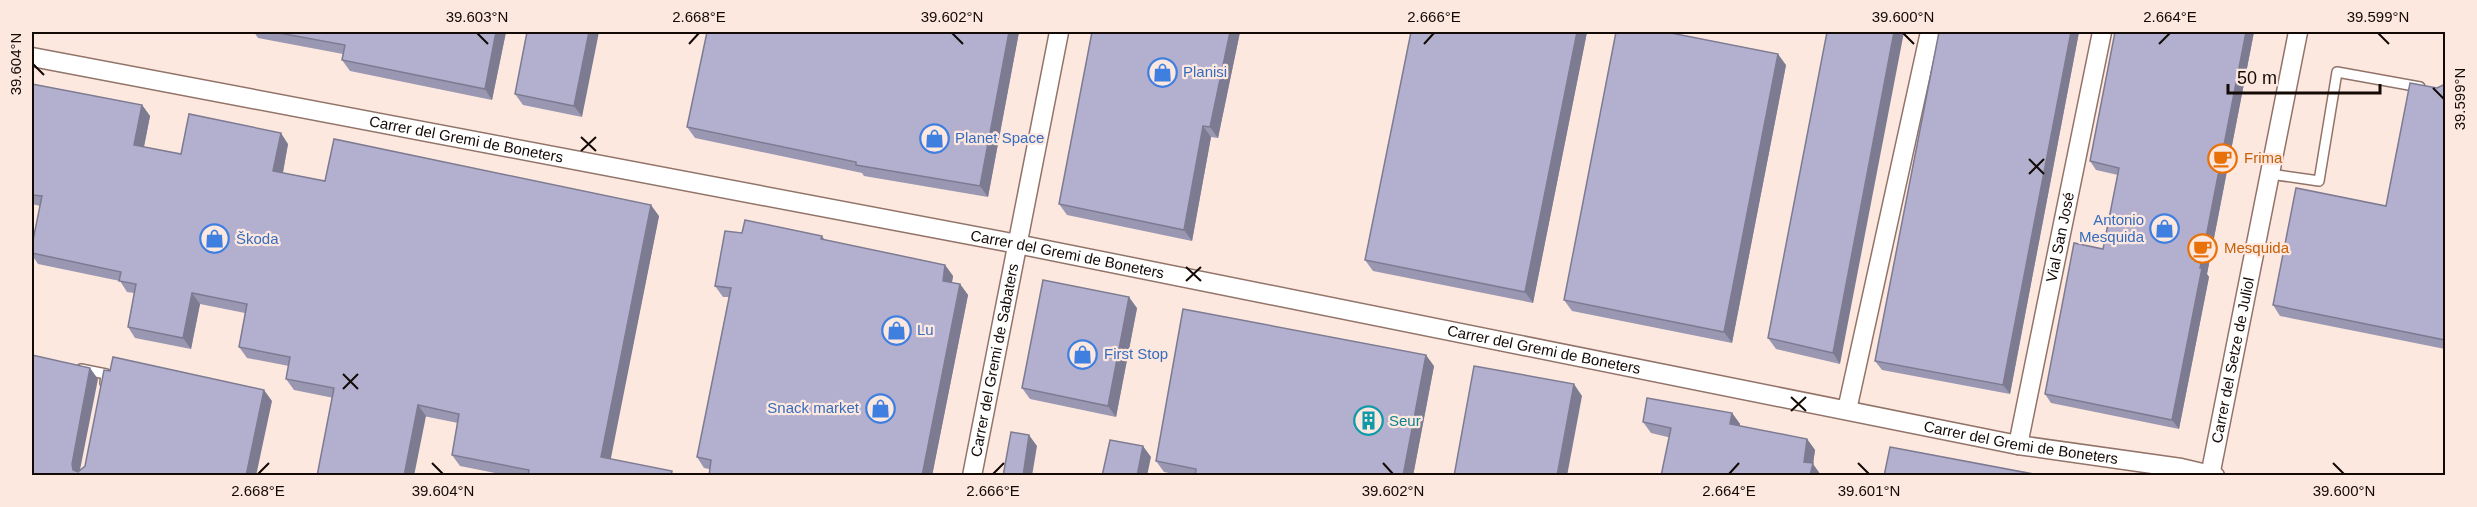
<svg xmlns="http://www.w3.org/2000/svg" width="2477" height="507" viewBox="0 0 2477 507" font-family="Helvetica,sans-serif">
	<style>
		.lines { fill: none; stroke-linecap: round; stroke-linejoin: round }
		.service-casing { stroke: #927368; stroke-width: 12 }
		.minor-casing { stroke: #927368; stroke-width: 21 }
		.service { stroke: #fff; stroke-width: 9 }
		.minor { stroke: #fff; stroke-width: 18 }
		.wall { fill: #9a97b2 }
		.shaded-wall { fill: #7d7b91 }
		.building { fill: #b3b0cf; stroke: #7d7b91; stroke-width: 1.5 }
		.ticks { fill: none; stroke: #130905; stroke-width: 2 }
		.labels { text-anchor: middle; stroke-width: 4.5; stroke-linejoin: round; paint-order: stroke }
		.shop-label { font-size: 15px; fill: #366cbe; stroke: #fde8e0; text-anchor: start }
		.street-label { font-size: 15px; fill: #130905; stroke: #fde8e0 }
		.food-label { font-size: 15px; fill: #c56008; stroke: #fde8e0; text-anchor: start }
		.culture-label { font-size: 15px; fill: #0d838f; stroke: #fde8e0; text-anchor: start }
		.neatline { fill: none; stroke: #130905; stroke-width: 2 }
		.ticks-label { font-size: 15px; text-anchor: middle; fill: #130905 }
	</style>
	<rect width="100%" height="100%" fill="#fde8e0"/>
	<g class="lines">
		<defs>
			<path id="service" d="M2270 174 2319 181 2337 72 2420 87
				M81 369 106 374 105 383"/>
			<g id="minor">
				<path id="s1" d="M32 57 1017 244 2018 445 2181 468 2215 476"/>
				<path d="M1847 410 1930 32"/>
				<path id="s2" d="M2018 445 2102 32"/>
				<path id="s3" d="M972 476 1059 32"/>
				<path id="s4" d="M2210 476 2298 32"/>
			</g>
		</defs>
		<use href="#service" class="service-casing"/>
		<use href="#minor" class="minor-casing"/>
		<use href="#service" class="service"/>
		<use href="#minor" class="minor"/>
	</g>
	<path class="wall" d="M254 32H506L492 100 350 71 342 60 343 54 258 38Z
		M527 32 582 117 523 105 515 94Z
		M1019 32 988 197 864 176 862 173 695 138 687 127Z
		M1092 32H1240L1218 138 1211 137 1192 241 1067 215 1059 204Z
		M1411 32H1587L1533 303 1373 271 1365 260Z
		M1827 32 1840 364 1776 349 1768 338Z
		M1939 32H2079L2010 394 1882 370 1875 361Z
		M2115 32H2254L2207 274 2209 277 2179 429 2051 403 2045 394 2103 249 2118 175 2096 170 2090 161Z
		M1786 65 1732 343 1572 311 1564 300Z
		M32 84 142 105 150 116 144 147 181 154 288 144 283 173 325 181 659 216 610 459 675 476H510L460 466 452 455 458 423 294 390 286 379 289 366 247 358 239 347 245 313 200 304 191 349 135 338 128 327 134 293 127 292 120 281 38 264 32 255V245L40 206 32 204Z
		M2445 86V349L2280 316 2273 305 2386 206 2437 88Z
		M742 233 822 236 825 240 945 265 953 276 952 283 960 284 968 295 932 476H709V469L704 468 697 457 729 297H723L715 286Z
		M1137 308 1116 417 1030 399 1022 388Z
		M1434 366 1413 476H1182L1164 472 1156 461Z
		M1732 413 1740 424V426L1807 439 1815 450 1813 464 1820 474 1651 433 1643 422Z"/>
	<path class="shaded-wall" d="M496 32H506L492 100 485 89Z
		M589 32H599L582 117 574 106Z
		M1009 32H1019L988 197 980 186Z
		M1230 32H1240L1218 138 1210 127Z
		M1577 32H1587L1533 303 1525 292Z
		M1894 32H1904L1840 364 1833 353Z
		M2071 32H2079L2010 394 2003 385Z
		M2246 32H2254L2207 274 2209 277 2179 429 2172 420 2200 268Z
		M1778 54 1786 65 1732 343 1724 332Z
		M142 105 150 116 142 156 134 145Z
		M1203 126 1211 137 1192 241 1184 230Z
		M281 133 288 144 281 182 273 171Z
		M651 205 659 216 609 468 601 457Z
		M945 265 953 276 950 292 943 281Z
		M960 284 968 295 932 476H922Z
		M192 293 200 304 191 349 183 338Z
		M1129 297 1137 308 1116 417 1108 406Z
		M1426 355 1434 366 1413 476H1403Z
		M90 368 98 379 79 475 73 470 72 464Z
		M1574 384 1582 396 1567 476H1557Z
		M264 390 272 401 256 476H246Z
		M418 405 426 416 414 476H404Z
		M1732 413 1740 424 1738 435 1730 424Z
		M1029 435 1037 446 1032 476H1023Z
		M1807 439 1815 450 1813 464 1820 474V476H1810L1804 462Z
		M1143 446 1151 457 1147 476H1137Z"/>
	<path class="building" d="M274 32H496L485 89 342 60 345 45Z
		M527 32H589L574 106 515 94Z
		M707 32H1009L980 186 856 165V162L687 127Z
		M1092 32H1230L1210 127 1203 126 1184 230 1059 204Z
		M1411 32H1577L1525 292 1365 260Z
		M1616 32H1666L1778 54 1724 332 1564 300Z
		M1827 32H1894L1833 353 1768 338Z
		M1939 32H2071L2003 385 1875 361Z
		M2115 32H2246L2200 268H2202L2172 420 2045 394 2074 243 2103 249 2119 168 2090 161Z
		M2410 83 2437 88 2443 85 2445 86V340L2273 305 2296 188 2386 206Z
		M32 84 142 105 134 145 181 154 189 114 281 133 273 171 325 181 334 139 651 205 601 457 672 471 671 476H528L529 470 452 455 459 414 418 405 404 476H317L334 388 286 379 290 357 239 347 247 304 192 293 183 338 128 327 136 284 119 281 121 272 32 253V245L42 196 32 195Z
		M745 220 822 236 821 239 945 265 943 281 960 284 922 476H709L711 460 697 457 731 288 715 286 725 231 742 233Z
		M1043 280 1129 297 1108 406 1022 388Z
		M1183 309 1426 355 1403 476H1195L1196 469 1156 461Z
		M32 355 90 368 72 464 73 470 78 472 85 466 104 370 110 371 113 357 264 390 246 476H32Z
		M1474 366 1574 384 1557 476H1454Z
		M1647 398 1732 413 1730 424 1807 439 1804 462 1813 463 1810 476H1661L1671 428 1643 422Z
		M1011 432 1029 435 1023 476H1003Z
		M1110 440 1143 446 1137 476H1102Z
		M1890 447 2044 476H1884Z"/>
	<path class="ticks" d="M477 33 488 44M952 33 963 44M1903 33 1914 44M2378 33 2389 44M689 44 699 33M1424 44 1434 33M2159 44 2170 33M33 64 44 75M2433 88 2444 99M581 137 596 151M581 151 596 137M2029 159 2044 174M2029 174 2044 159M1186 267 1201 281M1186 281 1201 267M343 374 358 389M343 389 358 374M1791 397 1806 411M1791 411 1806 397M432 463 443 474M1383 463 1393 474M1858 463 1869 474M2333 463 2344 474M258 474 269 463M993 474 1004 463M1729 474 1739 463"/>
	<defs>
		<symbol id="shop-ring" viewBox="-11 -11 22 22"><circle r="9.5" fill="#fde8e0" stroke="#3f7fe0" stroke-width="1.5"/><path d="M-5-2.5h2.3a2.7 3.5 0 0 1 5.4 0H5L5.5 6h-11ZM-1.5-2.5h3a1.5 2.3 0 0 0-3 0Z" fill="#3f7fe0"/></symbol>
		<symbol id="cafe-ring" viewBox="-11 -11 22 22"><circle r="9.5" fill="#fde8e0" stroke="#e8710a" stroke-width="1.5"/><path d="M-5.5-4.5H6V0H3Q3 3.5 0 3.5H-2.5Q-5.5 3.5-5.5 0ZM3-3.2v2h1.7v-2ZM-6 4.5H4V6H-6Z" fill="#e8710a"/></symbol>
		<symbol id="building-ring" viewBox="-11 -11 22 22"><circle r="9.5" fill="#fde8e0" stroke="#0f9aa8" stroke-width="1.5"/><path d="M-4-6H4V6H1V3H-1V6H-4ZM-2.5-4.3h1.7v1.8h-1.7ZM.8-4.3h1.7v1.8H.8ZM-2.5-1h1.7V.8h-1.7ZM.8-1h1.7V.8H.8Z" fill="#0f9aa8"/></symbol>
	</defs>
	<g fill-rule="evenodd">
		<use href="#shop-ring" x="1146" y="56" width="33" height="33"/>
		<use href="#shop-ring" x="918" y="122" width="33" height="33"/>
		<use href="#cafe-ring" x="2206" y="142" width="33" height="33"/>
		<use href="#shop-ring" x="2148" y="212" width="33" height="33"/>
		<use href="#shop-ring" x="198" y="222" width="33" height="33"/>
		<use href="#cafe-ring" x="2186" y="232" width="33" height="33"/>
		<use href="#shop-ring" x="880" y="314" width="33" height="33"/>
		<use href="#shop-ring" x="1066" y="338" width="33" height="33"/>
		<use href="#shop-ring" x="864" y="392" width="33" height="33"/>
		<use href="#building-ring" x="1352" y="404" width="33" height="33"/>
	</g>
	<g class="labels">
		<g class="shop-label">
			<text x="1183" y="77">Planisi</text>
			<text x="955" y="143">Planet Space</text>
			<text x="2144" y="225" text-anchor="end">Antonio<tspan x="2144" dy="17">Mesquida</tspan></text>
			<text x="236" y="244">Škoda</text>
			<text x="917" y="335">Lu</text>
			<text x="1104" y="359">First Stop</text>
			<text x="859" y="413" text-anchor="end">Snack market</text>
		</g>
		<g class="street-label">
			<text dy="5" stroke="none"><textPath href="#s1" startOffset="442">Carrer del Gremi de Boneters</textPath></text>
			<text dy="5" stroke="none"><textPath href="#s2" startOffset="212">Vial San José</textPath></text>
			<text dy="5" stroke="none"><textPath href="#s1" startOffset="1054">Carrer del Gremi de Boneters</textPath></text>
			<text dy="5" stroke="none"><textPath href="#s1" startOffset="1540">Carrer del Gremi de Boneters</textPath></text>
			<text dy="5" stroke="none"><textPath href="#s3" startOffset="118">Carrer del Gremi de Sabaters</textPath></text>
			<text dy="5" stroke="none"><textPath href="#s4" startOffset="118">Carrer del Setze de Juliol</textPath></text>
			<text dy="5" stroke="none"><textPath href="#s1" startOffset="2026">Carrer del Gremi de Boneters</textPath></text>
		</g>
		<g class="food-label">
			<text x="2244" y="163">Frima</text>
			<text x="2224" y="253">Mesquida</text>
		</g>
		<g class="culture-label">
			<text x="1389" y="426">Seur</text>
		</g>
	</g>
	<rect width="2477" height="507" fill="none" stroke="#fde8e0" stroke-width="66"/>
	<path d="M2228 84v9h152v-9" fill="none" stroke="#130905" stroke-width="3"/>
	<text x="2237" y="84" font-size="18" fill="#130905" stroke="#fde8e0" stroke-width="4.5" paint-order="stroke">50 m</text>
	<rect x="33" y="33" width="2411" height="441" class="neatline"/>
	<g class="ticks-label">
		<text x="477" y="22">39.603°N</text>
		<text x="699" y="22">2.668°E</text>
		<text x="952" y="22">39.602°N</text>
		<text x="1434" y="22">2.666°E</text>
		<text x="1903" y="22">39.600°N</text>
		<text x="2170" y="22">2.664°E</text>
		<text x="2378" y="22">39.599°N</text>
		<text transform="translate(16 64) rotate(-90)" y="5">39.604°N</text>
		<text transform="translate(2460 99) rotate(-90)" y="5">39.599°N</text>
		<text x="258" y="496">2.668°E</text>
		<text x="443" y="496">39.604°N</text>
		<text x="993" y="496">2.666°E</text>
		<text x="1393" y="496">39.602°N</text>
		<text x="1729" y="496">2.664°E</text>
		<text x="1869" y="496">39.601°N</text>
		<text x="2344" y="496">39.600°N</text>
	</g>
</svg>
